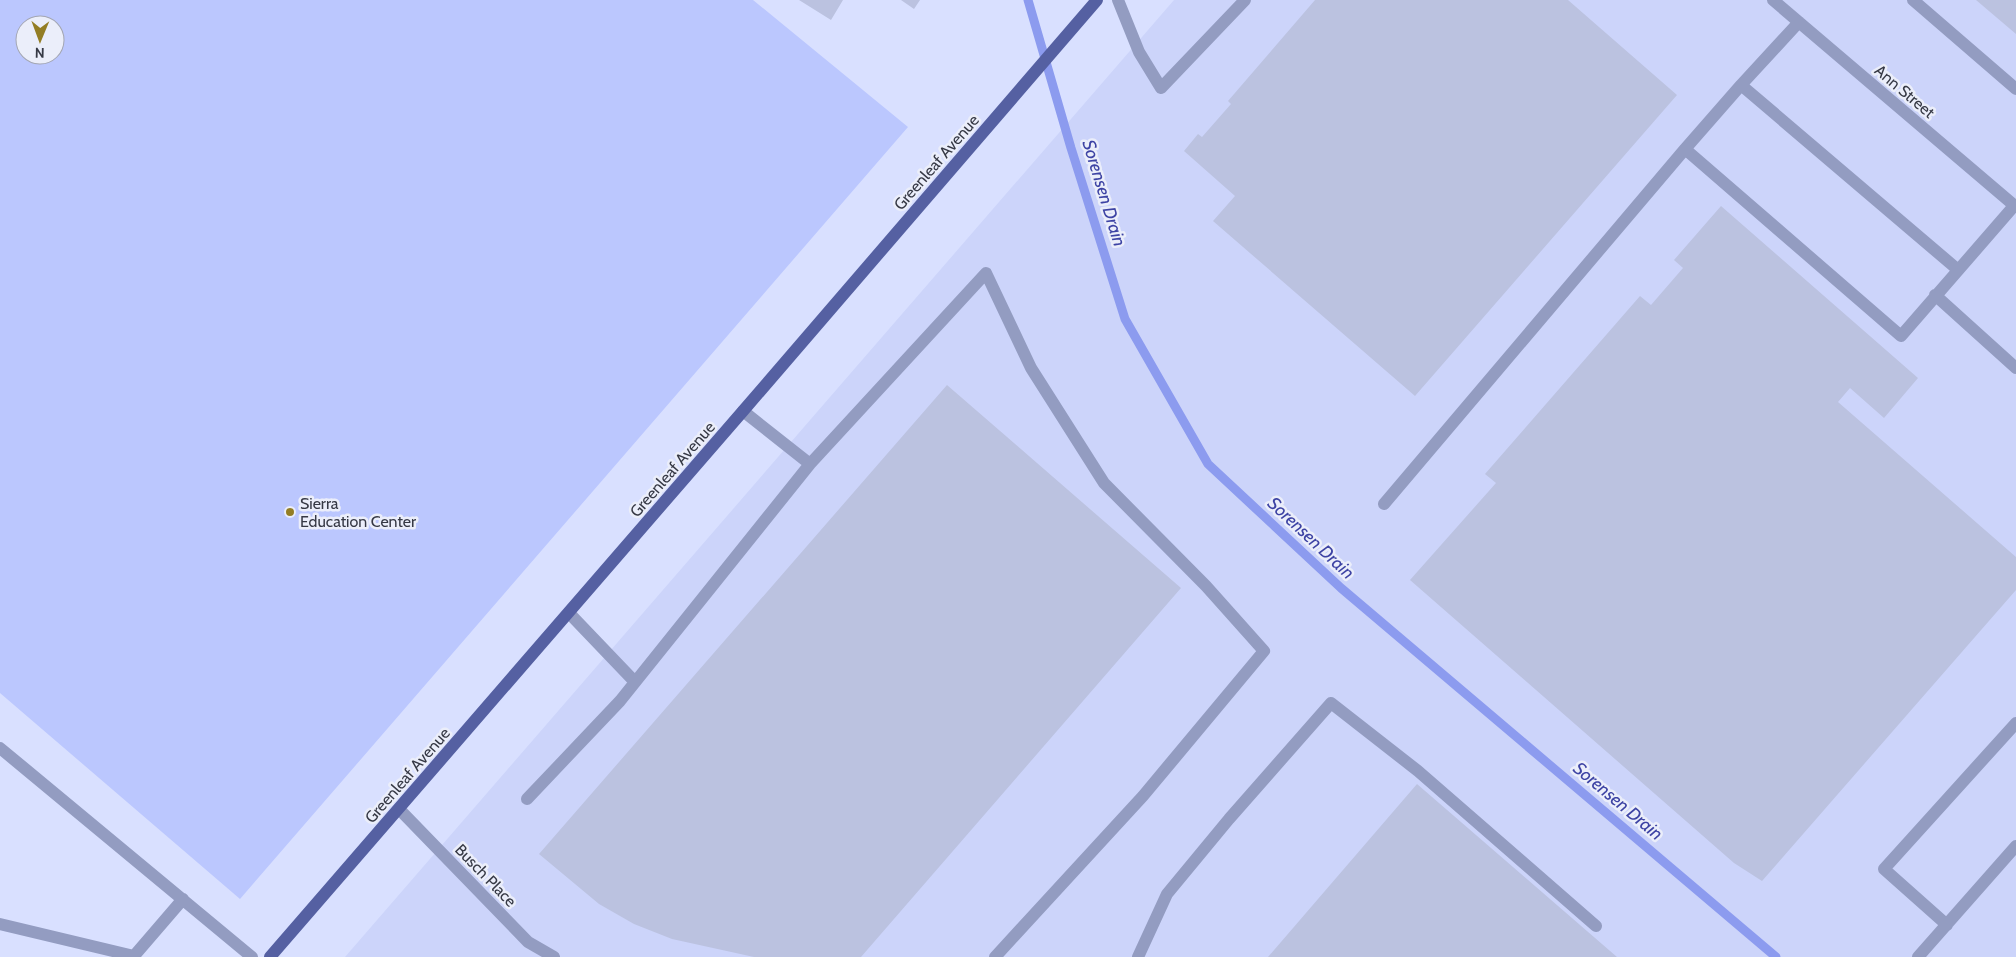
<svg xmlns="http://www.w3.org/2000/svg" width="2016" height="957" viewBox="0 0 2016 957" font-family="Cabin,sans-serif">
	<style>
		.built { fill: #ccd4fa }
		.green { fill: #bbc7fe; fill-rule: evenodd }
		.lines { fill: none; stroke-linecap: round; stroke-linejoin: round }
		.stream { stroke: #8c9bef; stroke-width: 9 }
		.building { fill: #bbc2e0 }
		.minor { stroke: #939cc1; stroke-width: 12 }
		.major { stroke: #5560a2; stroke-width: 12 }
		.poi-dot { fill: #937d24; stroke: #ebeefa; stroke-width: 2 }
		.labels { text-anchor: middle; stroke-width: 5; stroke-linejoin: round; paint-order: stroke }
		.street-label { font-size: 16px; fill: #363945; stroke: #ebeefa }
		.poi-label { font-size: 16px; fill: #363945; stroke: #ebeefa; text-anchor: start }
		.water-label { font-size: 18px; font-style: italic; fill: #3d43a4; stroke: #ebeefa }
	</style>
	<rect width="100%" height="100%" fill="#d9e0ff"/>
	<path class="built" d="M1174 0H2016V957H345Z"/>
	<path class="green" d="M0 0H753L908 127 240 899 0 693ZM25 25H55V55H25Z"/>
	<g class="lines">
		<path class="stream" d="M1028 0 1071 148 1125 319 1208 464 1341 588 1776 957"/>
	</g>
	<path class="building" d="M799 0H843L831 20Z
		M901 0H920L914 9Z
		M1315 0H1568L1677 95 1415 396 1213 221 1235 196 1184 151 1198 134 1202 137 1231 104 1228 101Z
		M1976 0H2016V34Z
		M1721 206 1918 378 1884 418 1850 388 1838 402 2016 557V590L1762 881 1734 863 1410 580 1496 483 1485 474 1640 296 1651 305 1683 268 1674 260Z
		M947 385 1181 588 861 957H754L672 939 634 924 599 904 539 854Z
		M1417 784 1617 957H1268Z"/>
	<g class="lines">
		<path class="minor" d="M1118 0 1139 52 1161 88 1245 0
			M1773 0 2016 207
			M1913 0 2016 89
			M1741 85 1799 22
			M1685 149 1741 85 1957 269
			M1935 295 2016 368
			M810 464 986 273 1031 368 1104 483 1206 586 1264 651 1143 796 995 957
			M1384 504 1685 149 1901 336 2014 206
			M569 613 635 682
			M0 748 252 957
			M527 799 620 701 810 464 743 411
			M399 809 528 942 554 957
			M0 924 134 956 183 899
			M1947 925 1884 869 2016 723
			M1138 957 1167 894 1229 819 1331 703 1418 771 1596 926
			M1918 957 2016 846"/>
		<path class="major" d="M270 957 743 411 1097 0"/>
	</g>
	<circle class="poi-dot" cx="290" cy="512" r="5"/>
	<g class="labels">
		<g class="street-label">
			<text transform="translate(1905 91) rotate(40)" y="6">Ann Street</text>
			<text transform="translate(936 162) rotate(-49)" y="6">Greenleaf Avenue</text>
			<text transform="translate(672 469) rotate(-49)" y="6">Greenleaf Avenue</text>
			<text transform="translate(407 775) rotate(-49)" y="6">Greenleaf Avenue</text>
			<text transform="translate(486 875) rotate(46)" y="6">Busch Place</text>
		</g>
		<g class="poi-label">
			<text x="300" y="509">Sierra<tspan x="300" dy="18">Education Center</tspan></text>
		</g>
		<g class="water-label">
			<text transform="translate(1104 193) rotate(73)" y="6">Sorensen Drain</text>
			<text transform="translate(1311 538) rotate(43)" y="6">Sorensen Drain</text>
			<text transform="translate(1618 801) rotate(40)" y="6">Sorensen Drain</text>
		</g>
	</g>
	<g transform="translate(40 40) rotate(181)"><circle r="24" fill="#ebeefa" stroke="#a3a6b2"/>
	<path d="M0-4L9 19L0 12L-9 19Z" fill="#937d24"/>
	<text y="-8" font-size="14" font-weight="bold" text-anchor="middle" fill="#363945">N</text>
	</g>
</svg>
